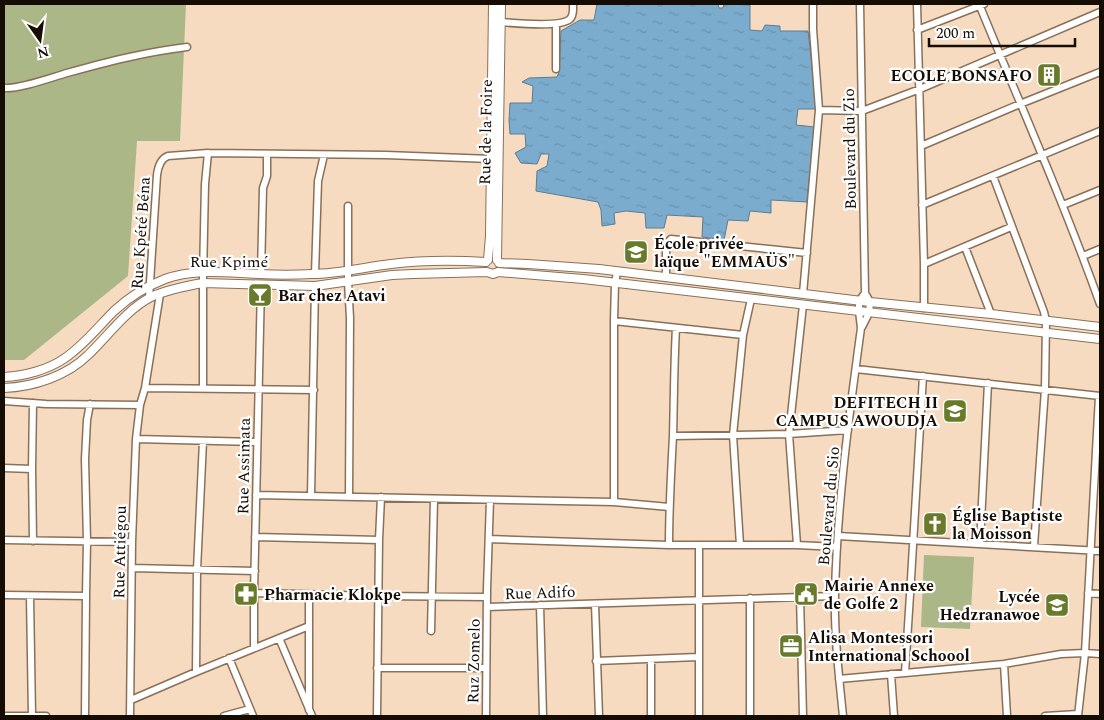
<svg xmlns="http://www.w3.org/2000/svg" width="1104" height="720" viewBox="0 0 1104 720" font-family="Spectral,serif">
	<style>
		.green { fill: #abb787 }
		.water { fill: url(#water-ripples); stroke: #5c7c91 }
		.lines { fill: none; stroke-linecap: round; stroke-linejoin: round }
		.minor-casing { stroke: #897058; stroke-width: 9 }
		.major-casing { stroke: #897058; stroke-width: 10 }
		.minor { stroke: #fff; stroke-width: 6 }
		.major { stroke: #fff; stroke-width: 8 }
		.labels { text-anchor: middle; stroke-width: 4.5; stroke-linejoin: round; paint-order: stroke }
		.poi-label { font-size: 16px; font-weight: bold; fill: #150c04; stroke: #fff; text-anchor: start }
		.street-label { font-size: 16px; fill: #150c04; stroke: #fff }
	</style>
	<defs>
		<pattern id="water-ripples" width="26" height="14" patternUnits="userSpaceOnUse" patternTransform="scale(1.25)"><rect width="26" height="14" fill="#7baccd"/><path d="M2 4q2-2 4 0t4 0M15 11q2-2 4 0t4 0" fill="none" stroke="#6993ae"/></pattern>
	</defs>
	<rect width="100%" height="100%" fill="#f7dbc0"/>
	<path class="green" d="M4 4H186L180 141H137L128 276 24 360H4Z
		M924 555 974 557 970 629 921 627Z"/>
	<path class="water" d="M597 4H718L719 8H723L724 4 750 5V30L762 31 765 25 780 26V31H808L817 109H798L796 125 815 127 807 202 771 200V213L750 211 748 221 728 220 724 240 702 237 703 217 667 215 664 228H646L645 213 626 211 614 213 615 224 602 226 601 210 598 202 536 191 537 171 547 166 549 154H541L537 164 521 163 515 153 526 147 525 134H510L509 120 510 103H532L533 86 522 82 529 78 557 77 559 72 561 31 580 20H594Z"/>
	<g class="lines">
		<defs>
			<path id="minor" d="M860 4 865 293 870 302 869 313 862 327
				M917 4 924 264V308
				M979 4C1020 104 1064 203 1100 304
				M500 22C515 23 560 28 570 19 574 15 573 9 573 4
				M917 30 984 4
				M556 69V24
				M4 88C20 89 50 78 67 73 107 62 145 52 187 47
				M819 110 862 111 920 89 1100 12
				M921 146 1020 104 1100 72
				M993 176 1044 312 1046 321 1045 389 1034 546
				M922 205 1100 131
				M1063 205 1100 190
				M348 206V282L350 318 349 497
				M965 247 991 314
				M1083 256 1100 249
				M924 264 1011 227
				M261 274 263 188 267 176V154
				M315 274 318 181 324 155
				M666 277V244L671 239 807 253
				M803 294 819 110 813 29V4
				M149 298 157 175C158 167 160 159 168 156L208 153 386 155 491 159
				M614 321 743 335
				M856 369 1100 396
				M145 388 314 390
				M203 388V277L205 184 208 153
				M4 401 46 404 140 405
				M673 436 789 434 848 430
				M136 439 257 442
				M4 468 32 469
				M256 495 614 502 669 507
				M311 496 315 286
				M614 502V321L615 283 617 272
				M838 536 1100 551
				M255 537 379 540
				M489 539 669 545H797L837 547
				M4 540 132 542
				M33 541 32 469 33 403
				M980 543 988 383
				M669 545C669 509 671 473 673 436 674 400 674 364 676 328
				M740 545 733 435 743 335 751 299
				M797 545 789 434 803 305
				M132 568 255 571
				M254 593 379 596 487 597
				M1088 593 1100 594
				M4 595 86 596
				M30 596 32 716
				M800 596 803 716
				M750 598V716
				M595 604 599 716
				M540 605 543 716
				M487 607 835 596
				M431 631 434 499
				M279 638 312 716
				M254 648V593L261 285
				M229 658 253 716
				M596 661 698 657
				M1004 664 1007 716
				M377 668H486
				M196 672 197 570 203 441
				M905 673 911 579 923 376
				M891 674 894 716
				M839 679 1004 664 1061 654 1085 653 1100 654
				M131 700 196 672 309 626
				M309 710V595
				M4 716H46
				M85 716 86 596 87 541 85 459 87 420 90 404
				M130 716 132 542 136 439 140 405 145 388 160 294
				M224 716 250 709
				M377 716 379 540 381 497
				M486 716 487 589 490 500
				M651 716V659
				M699 716V545
				M843 716C839 676 834 635 835 594 837 505 849 416 861 328L859 311V301L865 293
				M1045 716 1078 714
				M1078 716 1085 653 1099 396"/>
			<path id="major" d="M488 260 490 236 493 4
				M497 260 501 4
				M499 263 528 264 599 269 870 302 991 314 1100 327
				M4 377C24 376 48 370 65 358 84 345 98 327 114 311 128 298 147 286 165 279 195 268 228 273 259 274 277 275 295 275 312 274 339 274 365 267 391 264 423 260 455 260 486 262
				M4 388C33 387 67 376 88 355 108 336 126 310 151 297 166 290 186 286 203 283L315 286 392 275 413 274 487 272 493 274 498 272 583 279 1100 339"/>
		</defs>
		<use href="#minor" class="minor-casing"/>
		<use href="#major" class="major-casing"/>
		<use href="#minor" class="minor"/>
		<use href="#major" class="major"/>
	</g>
	<defs>
		<symbol id="building-square" viewBox="-11 -11 22 22"><rect x="-9" y="-9" width="18" height="18" rx="4" fill="#697b2a" stroke="#fff"/><path d="M-4-6H4V6H1V3H-1V6H-4ZM-2.5-4.3h1.7v1.8h-1.7ZM.8-4.3h1.7v1.8H.8ZM-2.5-1h1.7V.8h-1.7ZM.8-1h1.7V.8H.8Z" fill="#fff"/></symbol>
		<symbol id="school-square" viewBox="-11 -11 22 22"><rect x="-9" y="-9" width="18" height="18" rx="4" fill="#697b2a" stroke="#fff"/><path d="M0-5L7-2L0 1L-7-2ZM-4 1L0 2.5L4 1V4Q0 6-4 4Z" fill="#fff"/></symbol>
		<symbol id="bar-square" viewBox="-11 -11 22 22"><rect x="-9" y="-9" width="18" height="18" rx="4" fill="#697b2a" stroke="#fff"/><path d="M-6-5H6L.8 .8V4.5H3.5V6h-7V4.5H-.8V.8Z" fill="#fff"/></symbol>
		<symbol id="university-square" viewBox="-11 -11 22 22"><rect x="-9" y="-9" width="18" height="18" rx="4" fill="#697b2a" stroke="#fff"/><path d="M0-5L7-2L0 1L-7-2ZM-4 1L0 2.5L4 1V4Q0 6-4 4Z" fill="#fff"/></symbol>
		<symbol id="church-square" viewBox="-11 -11 22 22"><rect x="-9" y="-9" width="18" height="18" rx="4" fill="#697b2a" stroke="#fff"/><path d="M-1.2-6h2.4v3.5h3.3v2.4h-3.3V6h-2.4V-.1h-3.3v-2.4h3.3Z" fill="#fff"/></symbol>
		<symbol id="pharmacy-square" viewBox="-11 -11 22 22"><rect x="-9" y="-9" width="18" height="18" rx="4" fill="#697b2a" stroke="#fff"/><path d="M-2-6h4v4h4v4h-4v4h-4v-4h-4v-4h4Z" fill="#fff"/></symbol>
		<symbol id="civic-square" viewBox="-11 -11 22 22"><rect x="-9" y="-9" width="18" height="18" rx="4" fill="#697b2a" stroke="#fff"/><path d="M-.6-6.5H3V-4.5H.6V-3L4-1V1h2V6H-6V1h2V-1L-.6-3ZM-1.2 2.5V6h2.4V2.5Z" fill="#fff"/></symbol>
		<symbol id="office-square" viewBox="-11 -11 22 22"><rect x="-9" y="-9" width="18" height="18" rx="4" fill="#697b2a" stroke="#fff"/><path d="M-6-3h4V-5.5h4V-3h4V5H-6ZM-1-4.5V-3h2v-1.5ZM-6 0V1H6V0Z" fill="#fff"/></symbol>
	</defs>
	<g fill-rule="evenodd">
		<use href="#building-square" x="1035" y="61" width="28" height="28"/>
		<use href="#school-square" x="622" y="238" width="28" height="28"/>
		<use href="#bar-square" x="246" y="281" width="28" height="28"/>
		<use href="#university-square" x="941" y="397" width="28" height="28"/>
		<use href="#church-square" x="921" y="510" width="28" height="28"/>
		<use href="#pharmacy-square" x="232" y="580" width="28" height="28"/>
		<use href="#civic-square" x="792" y="580" width="28" height="28"/>
		<use href="#school-square" x="1043" y="591" width="28" height="28"/>
		<use href="#office-square" x="777" y="632" width="28" height="28"/>
	</g>
	<g class="labels">
		<g class="poi-label">
			<text x="1032" y="81" text-anchor="end">ECOLE BONSAFO</text>
			<text x="654" y="249">École privée<tspan x="654" dy="18">laïque "EMMAÜS"</tspan></text>
			<text x="278" y="301">Bar chez Atavi</text>
			<text x="938" y="408" text-anchor="end">DEFITECH II<tspan x="938" dy="18">CAMPUS AWOUDJA</tspan></text>
			<text x="952" y="521">Église Baptiste<tspan x="952" dy="18">la Moisson</tspan></text>
			<text x="824" y="591">Mairie Annexe<tspan x="824" dy="18">de Golfe 2</tspan></text>
			<text x="264" y="600">Pharmacie Klokpe</text>
			<text x="1040" y="602" text-anchor="end">Lycée<tspan x="1040" dy="18">Hedzranawoe</tspan></text>
			<text x="808" y="643">Alisa Montessori<tspan x="808" dy="18">International Schoool</tspan></text>
		</g>
		<g class="street-label">
			<text transform="translate(485 132) rotate(-89)" y="6">Rue de la Foire</text>
			<text transform="translate(849 149) rotate(-91)" y="6">Boulevard du Zio</text>
			<text transform="translate(140 233) rotate(-86)" y="6">Rue Kpété Béna</text>
			<text x="229" y="267">Rue Kpimé</text>
			<text transform="translate(243 466) rotate(-89)" y="6">Rue Assimata</text>
			<text transform="translate(828 506) rotate(-85)" y="6">Boulevard du Sio</text>
			<text transform="translate(119 552) rotate(-89)" y="6">Rue Attiégou</text>
			<text transform="translate(540 592) rotate(-2)" y="6">Rue Adifo</text>
			<text transform="translate(473 661) rotate(-89)" y="6">Ruz Zomelo</text>
		</g>
	</g>
	<rect width="1104" height="720" fill="none" stroke="#150c04" stroke-width="10"/>
	<g transform="translate(40 40) rotate(166)" stroke="#ffffff" stroke-width="4" paint-order="stroke">
	<path d="M0-4L9 19L0 12L-9 19Z" fill="#150c04"/>
	<text y="-8" font-size="14" font-weight="bold" text-anchor="middle" fill="#150c04">N</text>
	</g>
	<path d="M929 38v8h146v-8" fill="none" stroke="#150c04" stroke-width="2.5"/>
	<text x="936" y="38" font-size="15" fill="#150c04" stroke="#ffffff" stroke-width="4" paint-order="stroke">200 m</text>
</svg>
